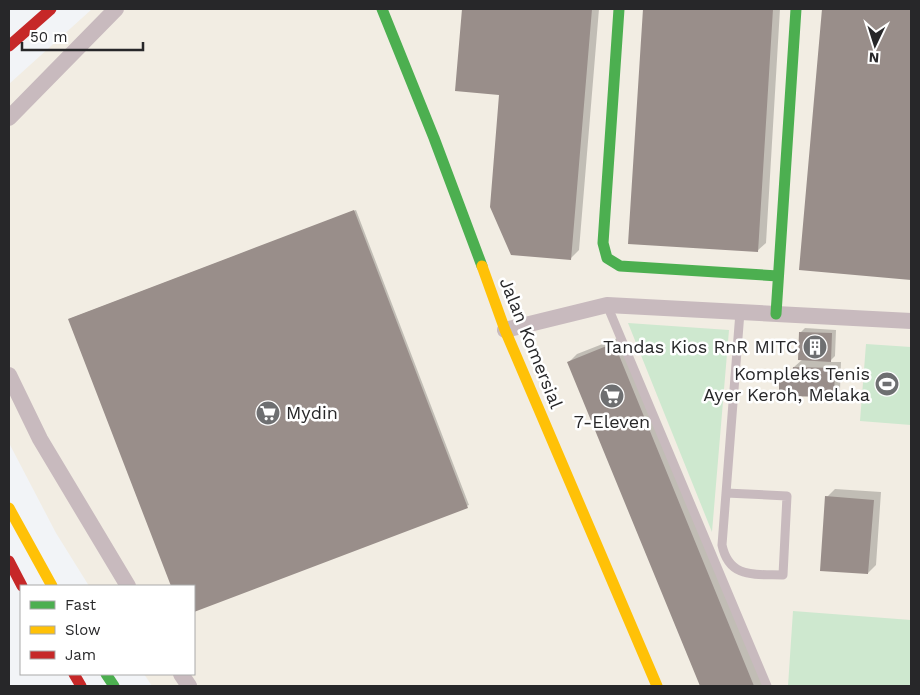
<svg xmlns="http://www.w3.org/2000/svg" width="920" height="695" viewBox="0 0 920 695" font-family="'Work Sans',sans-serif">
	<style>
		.commercial { fill: #f2ede3 }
		.green { fill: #cee8cf }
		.shadow { fill: #0003 }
		.building { fill: #998e8a }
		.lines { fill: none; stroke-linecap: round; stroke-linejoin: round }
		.lane { stroke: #c8babe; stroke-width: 9 }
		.street { stroke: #c8babe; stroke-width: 16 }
		.fast { stroke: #4caf50; stroke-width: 11 }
		.slow { stroke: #ffc107; stroke-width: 11 }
		.jam { stroke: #c62828; stroke-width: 11 }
		.labels { text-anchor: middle; stroke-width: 5; stroke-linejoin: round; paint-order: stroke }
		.street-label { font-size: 18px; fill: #272729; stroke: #fff }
		.poi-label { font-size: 18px; fill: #272729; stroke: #fff; text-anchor: end }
	</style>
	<rect width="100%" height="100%" fill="#f2f4f7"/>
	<path class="commercial" d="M92 9H911V686H152L144 674H194V586H89L56 533 9 443V84Z"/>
	<path class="green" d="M628 323 729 330 712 532Z
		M866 344 911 347V425L860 421Z
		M793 611 911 620V686H788Z"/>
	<path class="shadow" d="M463 9H599L579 250 570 259 500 94 456 90Z
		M644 9H780L766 243 757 251 629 243Z
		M824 9H911V279L800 269Z
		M356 210 469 505 194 611V586H172L69 319Z
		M805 328 836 330 835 356 829 362H841L840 390 833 396 780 379 786 373 794 372V367L803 359 801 332Z
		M623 336 765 686H701L569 362 577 354Z
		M835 489 881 492 876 565 868 573 827 497Z"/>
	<path class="building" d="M462 9H592L571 260 511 255 490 207 499 95 455 91Z
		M643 9H773L758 252 628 244Z
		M822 9H911V280L799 270Z
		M354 210 468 508 194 612V586H171L68 319Z
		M799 332 832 333 831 362 798 360Z
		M614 343 754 686H700L567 362Z
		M793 367 835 368 834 397 779 396V379L792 378Z
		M825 496 874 500 868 574 820 571Z"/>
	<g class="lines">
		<path class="lane" d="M607 305 767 686
			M726 493 787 496 783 575C755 574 729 579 722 545L740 312"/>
		<path class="street" d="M9 118 116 9
			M505 330 607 305 911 321
			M9 375 40 439 128 586
			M181 674 189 686"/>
		<path class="fast" d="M382 9 434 138 482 266
			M619 9 603 243 607 258 620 266 778 276
			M776 314 796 9
			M106 674 114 686"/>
		<path class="slow" d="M482 266 505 330 657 686
			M9 508 52 586"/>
		<path class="jam" d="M9 46 51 9
			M9 561 22 586
			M74 674 81 686"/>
	</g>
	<defs>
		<symbol id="building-disc" viewBox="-11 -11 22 22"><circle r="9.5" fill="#6e6f71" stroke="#fff"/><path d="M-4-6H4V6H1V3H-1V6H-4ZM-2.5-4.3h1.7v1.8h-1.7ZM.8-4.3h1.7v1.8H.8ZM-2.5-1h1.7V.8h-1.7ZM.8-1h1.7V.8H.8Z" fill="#fff"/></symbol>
		<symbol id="stadium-disc" viewBox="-11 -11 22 22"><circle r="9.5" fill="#6e6f71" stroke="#fff"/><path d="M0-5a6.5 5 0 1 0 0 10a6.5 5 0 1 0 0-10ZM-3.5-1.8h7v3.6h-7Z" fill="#fff"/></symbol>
		<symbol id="supermarket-disc" viewBox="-11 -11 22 22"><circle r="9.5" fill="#6e6f71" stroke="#fff"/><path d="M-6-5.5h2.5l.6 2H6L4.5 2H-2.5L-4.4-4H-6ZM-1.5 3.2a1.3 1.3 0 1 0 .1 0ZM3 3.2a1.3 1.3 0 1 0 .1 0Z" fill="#fff"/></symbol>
	</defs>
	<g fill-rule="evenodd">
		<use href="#building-disc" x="801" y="333" width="28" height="28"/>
		<use href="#stadium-disc" x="873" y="370" width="28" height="28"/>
		<use href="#supermarket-disc" x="598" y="382" width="28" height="28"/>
		<use href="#supermarket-disc" x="254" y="399" width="28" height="28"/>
	</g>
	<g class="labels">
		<g class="street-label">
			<text transform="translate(531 343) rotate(68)" y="6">Jalan Komersial</text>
		</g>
		<g class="poi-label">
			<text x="798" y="353">Tandas Kios RnR MITC</text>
			<text x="870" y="380">Kompleks Tenis<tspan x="870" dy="21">Ayer Keroh, Melaka</tspan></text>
			<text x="286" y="419" text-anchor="start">Mydin</text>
			<text x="612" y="428" text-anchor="middle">7-Eleven</text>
		</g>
	</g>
	<rect width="920" height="695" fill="none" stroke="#272729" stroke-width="20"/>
	<rect x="20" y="585" width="175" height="90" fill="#ffffff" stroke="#a9a9a9"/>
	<rect x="30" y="601" width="25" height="8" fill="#4caf50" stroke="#a9a9a9"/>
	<text x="65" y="610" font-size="15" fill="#272729">Fast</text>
	<rect x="30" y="626" width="25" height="8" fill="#ffc107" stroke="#a9a9a9"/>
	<text x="65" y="635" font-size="15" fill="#272729">Slow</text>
	<rect x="30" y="651" width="25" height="8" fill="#c62828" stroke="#a9a9a9"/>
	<text x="65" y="660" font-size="15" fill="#272729">Jam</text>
	<g transform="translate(875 45) rotate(184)" stroke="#ffffff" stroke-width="4" paint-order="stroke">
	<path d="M0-4L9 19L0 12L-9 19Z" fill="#272729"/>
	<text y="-8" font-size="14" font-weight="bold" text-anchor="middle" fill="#272729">N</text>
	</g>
	<path d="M22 42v8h121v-8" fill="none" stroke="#272729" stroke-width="2.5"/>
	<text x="30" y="42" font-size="15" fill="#272729" stroke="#ffffff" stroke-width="4" paint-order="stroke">50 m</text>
</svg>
